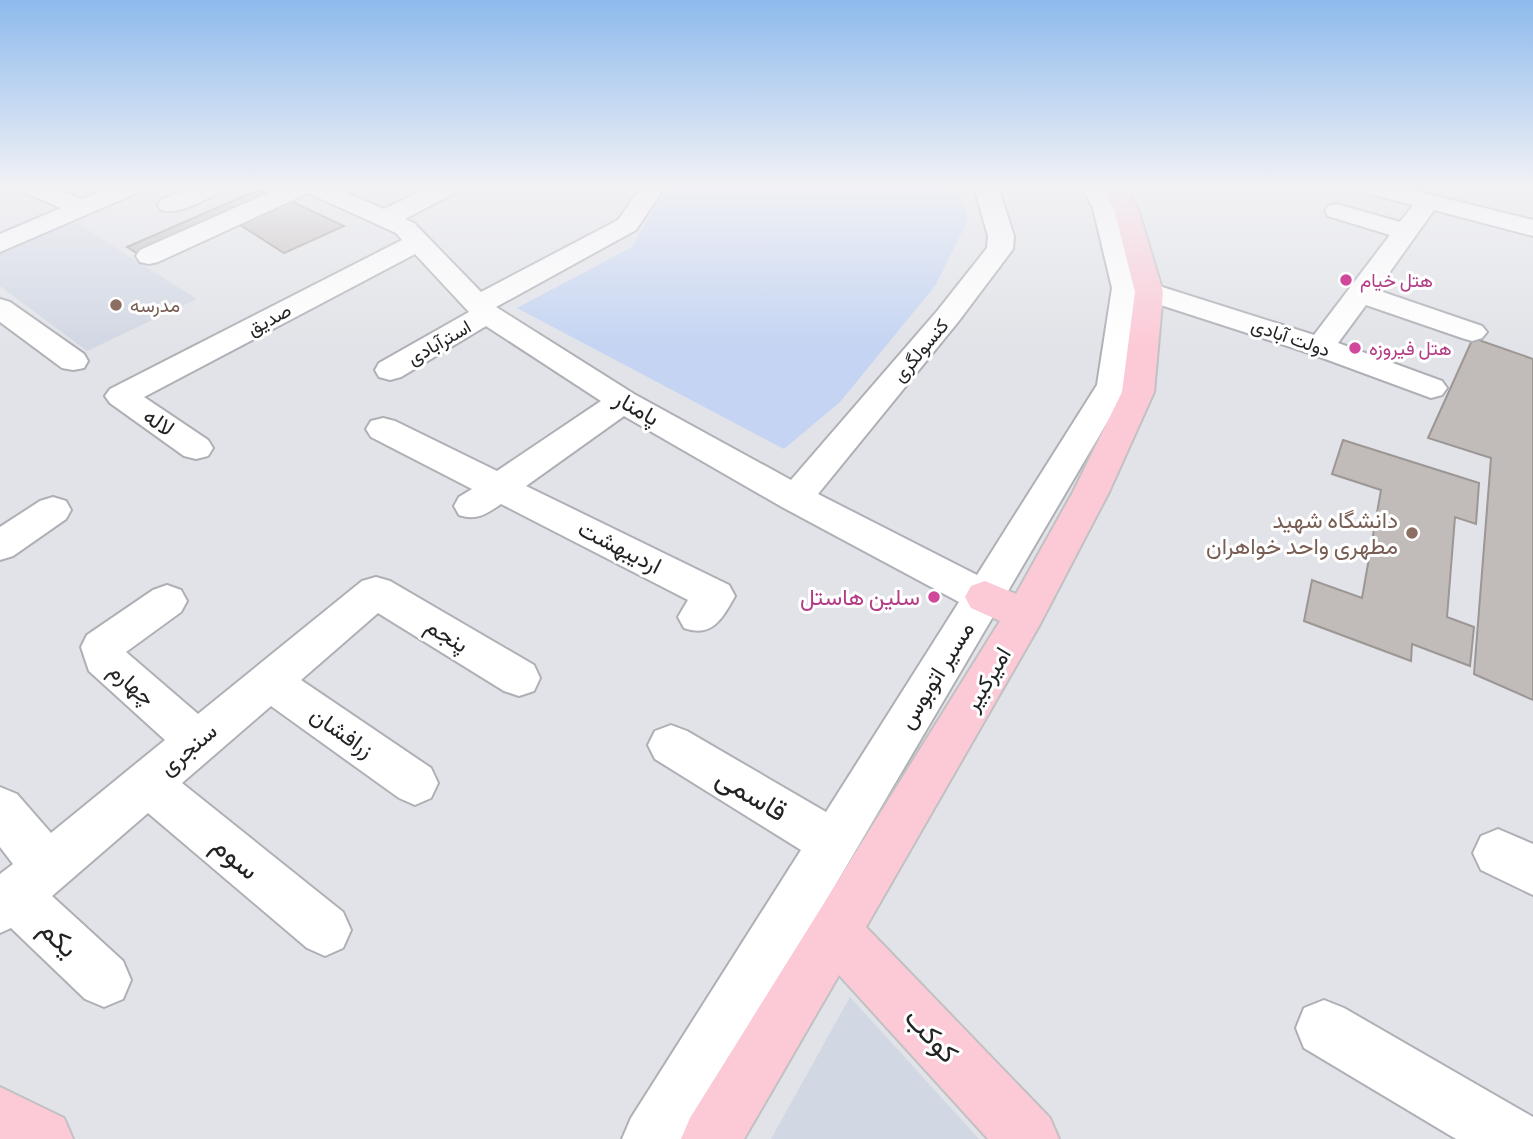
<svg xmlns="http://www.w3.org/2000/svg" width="1533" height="1139" viewBox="0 0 1533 1139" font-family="Barlow,Vazirmatn,sans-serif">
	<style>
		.built { fill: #d1d7e3 }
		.green { fill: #c4d4f2 }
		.building { fill: #c1bbb9; stroke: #9c9694; stroke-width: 2 }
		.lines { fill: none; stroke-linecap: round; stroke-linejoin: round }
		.minor-casing { stroke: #aeb0b5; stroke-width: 4 }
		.major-casing { stroke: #c1c1c2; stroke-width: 4 }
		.minor { fill: #fff; fill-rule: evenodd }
		.major { fill: #fccad7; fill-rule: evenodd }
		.hotel-dot { fill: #d1479c; stroke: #fff; stroke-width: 2.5 }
		.education-dot { fill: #8d6e63; stroke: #fff; stroke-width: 2.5 }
		.labels { text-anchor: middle; stroke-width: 6; stroke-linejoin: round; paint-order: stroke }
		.far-hotel-label { font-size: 19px; fill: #b23c85; stroke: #fff; text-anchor: start }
		.far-education-label { font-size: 19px; fill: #785e54; stroke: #fff; text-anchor: start }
		.far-street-label { font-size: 19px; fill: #222324; stroke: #fff }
		.street-label { font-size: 23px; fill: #222324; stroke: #fff }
		.education-label { font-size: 23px; fill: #785e54; stroke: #fff; text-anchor: end }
		.hotel-label { font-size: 23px; fill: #b23c85; stroke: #fff; text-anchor: end }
		.near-street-label { font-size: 28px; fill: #222324; stroke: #fff }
	</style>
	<rect width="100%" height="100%" fill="#e1e3e8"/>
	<path class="built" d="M76 222 141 264 197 299 87 351 0 286V252Z
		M850 997 979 1139H771Z"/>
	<path class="green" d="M667 187H957L968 220 935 286 840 402 784 449 517 308 632 247Z"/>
	<path class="building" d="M258 190 275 197 140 255 127 247Z
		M286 199 344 226 284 253 234 221Z
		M1473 338 1533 359V700L1474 674 1491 458 1428 438Z
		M1343 440 1479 483 1476 524 1455 517 1447 617 1474 627 1470 666 1412 644 1411 661 1304 621 1312 580 1362 598 1381 490 1332 474Z"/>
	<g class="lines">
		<defs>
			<path id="minor" d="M19 187H51L82 199 111 187H143L139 192 0 252V234L61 208 23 192Z
				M192 187H224L220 192C203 200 181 215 161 210L158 205 161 200Z
				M282 187H333L384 209 430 187H460L456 192 405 219 414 223 481 292 618 220 641 187H665L636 230 496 307 634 394 791 480 938 310 987 248 988 236 974 187H998L1014 236 1013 249 958 322 818 494 977 575 1097 385 1112 288 1093 208 1082 187H1106L1117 208 1139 286 1149 284 1159 286 1314 335 1390 235 1328 216 1325 211 1328 206 1337 204 1400 222 1413 205 1363 192 1359 187H1399L1533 220V236L1434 210 1377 290 1482 326 1487 332 1482 338 1472 341 1462 338 1366 305 1338 343 1442 381 1447 388 1442 395 1431 398 1309 353 1139 298 1129 385 686 1139H622L631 1118 801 850 655 759 648 745 655 731 671 725 687 731 826 812 959 602 782 507 624 416 526 486 729 585 735 596C722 619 712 638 684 628L678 617 688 600 501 504C486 514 477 521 459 515L454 506 459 497 472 489 371 437 366 429 371 421 383 418 395 421 497 471 601 401 486 326 401 377 390 380 379 377 375 370 379 363 469 312 415 254 144 397 208 440 213 448 208 456 196 459 184 456 110 403 105 396 110 389 402 240 396 233 308 193 158 262 149 264 140 262 136 256 140 250Z
				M0 299 10 302 84 354 88 361 84 368 73 370 62 368 0 322Z
				M53 497 66 501 71 510 66 519 13 556 0 560V527L40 501Z
				M376 577 390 581 534 665 540 678 534 691 519 696 504 691 378 613 301 680 431 768 438 783 431 798 415 805 399 798 271 706 182 783 343 912 351 930 343 948 325 956 307 948 148 813 52 896 123 961 131 980 123 999 104 1007 85 999 11 928 0 933V874L13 864 0 847V787L17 794 51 833 165 740 89 671 81 647 87 635 153 590 167 585 181 590 187 601 181 612 126 652 198 714 362 581Z
				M1498 829 1533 844V895L1481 870 1473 853 1481 836Z
				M1324 1000 1344 1008 1533 1117V1139H1456L1304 1048 1296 1028 1304 1008Z"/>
			<path id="major" d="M1102 187H1126L1138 209 1163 292 1154 392 1109 492 1039 626 866 927 1050 1118 1059 1139H988L839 975 744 1139H681L690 1118 1000 621 971 608 965 597 971 586 985 581 1016 594 1073 492 1122 392 1135 292 1114 209Z
				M0 1087 64 1118 73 1139H0Z"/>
		</defs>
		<use href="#minor" class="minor-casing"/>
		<use href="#major" class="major-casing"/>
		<use href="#minor" class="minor"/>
		<use href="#major" class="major"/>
	</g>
	<linearGradient id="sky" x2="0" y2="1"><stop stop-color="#8ebaed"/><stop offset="0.54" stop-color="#f2f2f5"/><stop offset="1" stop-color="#f2f2f5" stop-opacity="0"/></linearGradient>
	<rect width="1533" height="346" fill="url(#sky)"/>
	<g class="hotel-dot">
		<circle cx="1346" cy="280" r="7"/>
		<circle cx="1355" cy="348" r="7"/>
		<circle cx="934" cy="597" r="7"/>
	</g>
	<g class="education-dot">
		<circle cx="116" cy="305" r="7"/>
		<circle cx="1412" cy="533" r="7"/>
	</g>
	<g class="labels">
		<g class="far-hotel-label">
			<text x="1360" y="287">هتل خیام</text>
			<text x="1369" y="355">هتل فیروزه</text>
		</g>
		<g class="far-education-label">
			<text x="130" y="312">مدرسه</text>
		</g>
		<g class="far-street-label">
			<text transform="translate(269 319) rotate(-28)" y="7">صدیق</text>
			<text transform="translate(1291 337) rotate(19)" y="7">دولت آبادی</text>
			<text transform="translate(439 342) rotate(-30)" y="7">استرآبادی</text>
			<text transform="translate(920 350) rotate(-50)" y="7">کنسولگری</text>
		</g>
		<g class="street-label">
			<text transform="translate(637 408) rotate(30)" y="8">پامنار</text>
			<text transform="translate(159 422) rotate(34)" y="8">لاله</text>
			<text transform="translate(620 547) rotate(27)" y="8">اردیبهشت</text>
			<text transform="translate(447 635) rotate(31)" y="8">پنجم</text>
			<text transform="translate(936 675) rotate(-58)" y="8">مسیر اتوبوس</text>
			<text transform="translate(987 679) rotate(-59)" y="8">امیرکبیر</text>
			<text transform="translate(132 684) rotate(41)" y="8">چهارم</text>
			<text transform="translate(342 732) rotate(35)" y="8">زرافشان</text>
			<text transform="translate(188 749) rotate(-40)" y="8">سنجری</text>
		</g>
		<g class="education-label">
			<text x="1398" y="528">دانشگاه شهید<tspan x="1398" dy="26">مطهری واحد خواهران</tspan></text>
		</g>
		<g class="hotel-label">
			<text x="920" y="605">سلین هاستل</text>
		</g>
		<g class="near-street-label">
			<text transform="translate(752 794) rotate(31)" y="10">قاسمی</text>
			<text transform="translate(236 857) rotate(40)" y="10">سوم</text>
			<text transform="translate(59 938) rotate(44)" y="10">یکم</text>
			<text transform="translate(932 1035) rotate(47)" y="10">کوکب</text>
		</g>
	</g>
</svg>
